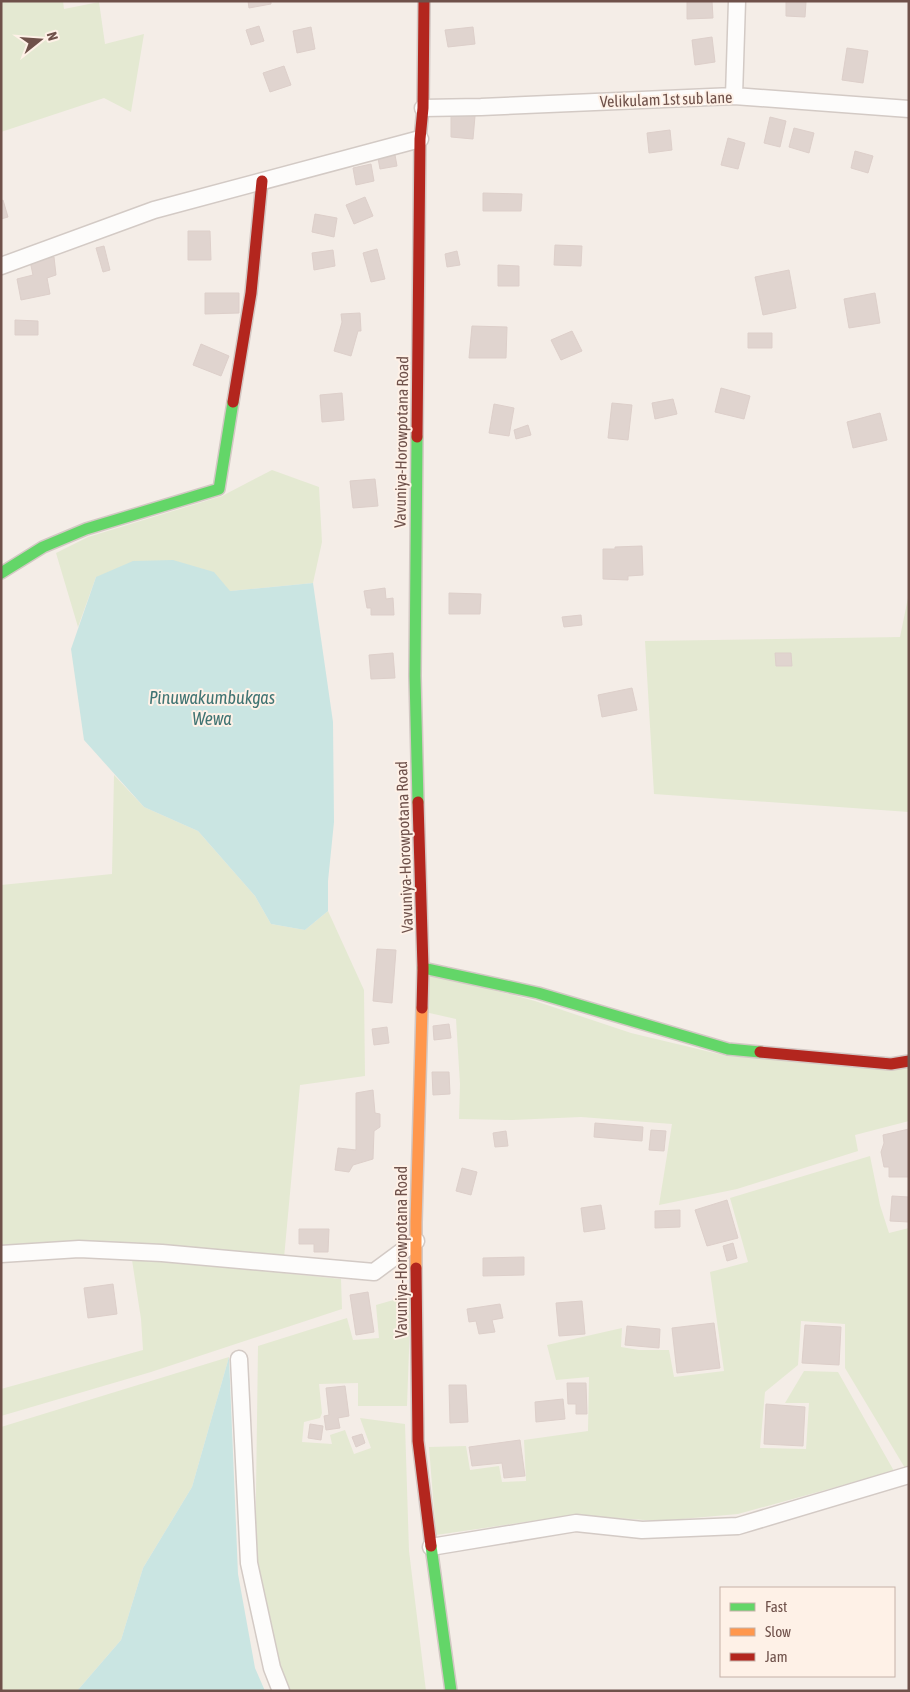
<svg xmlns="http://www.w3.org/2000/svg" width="910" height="1692" viewBox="0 0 910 1692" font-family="'Asap Condensed',sans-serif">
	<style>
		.green { fill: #e4e9d2 }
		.water { fill: #cae5e2 }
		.building { fill: #e0d4cf; stroke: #ddcfca }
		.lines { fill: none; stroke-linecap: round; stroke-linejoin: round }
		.street-casing { stroke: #d3cac5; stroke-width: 19 }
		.fast-casing { stroke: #d3c8c4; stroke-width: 14 }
		.slow-casing { stroke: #d3c8c4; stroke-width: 14 }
		.jam-casing { stroke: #d3c8c4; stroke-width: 14 }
		.street { stroke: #fdfcfb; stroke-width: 16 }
		.fast { stroke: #63d668; stroke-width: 11 }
		.slow { stroke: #ff974d; stroke-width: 11 }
		.jam { stroke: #b3261e; stroke-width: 11 }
		.labels { text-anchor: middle; stroke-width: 4; stroke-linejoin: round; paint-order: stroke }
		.street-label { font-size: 16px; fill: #6f514a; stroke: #fef1e7 }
		.water-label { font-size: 18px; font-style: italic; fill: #407473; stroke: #fef1e7 }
	</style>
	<rect width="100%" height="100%" fill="#f4ede7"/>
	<path class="green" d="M1 1H63L64 9 99 2 105 44 144 34 131 112 104 98 1 132Z
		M272 470 319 487 322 542 313 583 230 591 96 577 78 627 56 553 88 537 222 496Z
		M909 593V812L654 794 645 641 900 637Z
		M114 775 144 807 198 831 255 896 271 924 305 930 328 911 364 990 365 1076 300 1085 284 1258V1273L341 1279 342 1309 151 1372 1 1416V1389L143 1350 141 1319 132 1260 73 1257 1 1260V885L112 874Z
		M429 973 535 1001 631 1033 727 1056 909 1068V1121L855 1135 858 1151 737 1189 659 1205 672 1124 581 1117 512 1120 459 1119 460 1084 456 1019 425 1012Z
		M870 1156 880 1205 889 1233 909 1228V1466L905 1468 845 1368V1324L801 1321 798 1365 765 1392 760 1448 806 1449 809 1403H785L804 1371 838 1372 894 1471 738 1514 659 1521 574 1515 436 1535 429 1447 466 1446 470 1470 499 1466 502 1482 526 1481 524 1440 588 1431 589 1377 556 1380 547 1345 622 1328 621 1347 639 1350H669L674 1377 724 1371 710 1272 748 1262 730 1198Z
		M411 1295 407 1406H358V1383L319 1384 322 1413 320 1418 304 1422 302 1442 332 1444 330 1435 345 1430 354 1454 371 1448 360 1418 405 1424 409 1551 426 1691H289L278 1666 255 1564 258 1346 347 1318 353 1340 379 1338 376 1305Z
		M229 1357 192 1487 143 1568 121 1640 77 1691H1V1427Z"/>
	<path class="water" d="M173 560 214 572 230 591 313 583 333 722 334 822 328 881V911L305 930 271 924 255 896 198 831 144 807 84 740 71 649 96 577 133 561Z
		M229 1357 238 1574 255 1668 265 1691H77L121 1640 143 1568 192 1487Z"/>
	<path class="building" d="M248 1H271V4L249 8Z
		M687 1H712L713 18 687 19Z
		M786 1 806 2 805 17 786 16Z
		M259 26 264 41 251 45 246 30Z
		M311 27 315 49 297 53 293 31Z
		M473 27 475 44 448 47 445 30Z
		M712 37 715 62 695 65 692 40Z
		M847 48 868 51 863 83 842 80Z
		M284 66 291 85 270 92 263 73Z
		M451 113 475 116 473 139 451 137Z
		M770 117 786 121 780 147 764 143Z
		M794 128 814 133 809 153 789 147Z
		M670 130 672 150 649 153 647 133Z
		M728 138 745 143 738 169 721 165Z
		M855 151 873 156 868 173 851 168Z
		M395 155 397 166 380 169 378 158Z
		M371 164 374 181 356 185 353 168Z
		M483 193 522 194 521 211H483Z
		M365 197 373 216 354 224 346 205Z
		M3 200 8 217 1 219V201Z
		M315 214 337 218 334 237 312 232Z
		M188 231H210L211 260H188Z
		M555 245 582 246 581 266 554 265Z
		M104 246 110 270 103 272 96 248Z
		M377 249 385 279 371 282 363 253Z
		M333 250 335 266 314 270 312 253Z
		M457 251 460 265 447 267 445 254Z
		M54 257 56 275 47 278 50 294 21 300 17 279 33 275 30 261Z
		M498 265 519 266V286H498Z
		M789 270 796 308 763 315 755 277Z
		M205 293H239V313L205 314Z
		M875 293 880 323 849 328 844 299Z
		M360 313 361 331H358L351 356 334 351 342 322 341 314Z
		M15 320 38 321V335H15Z
		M472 326 507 327 506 358H469Z
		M572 331 582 351 561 360 551 340Z
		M748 333H772V348H748Z
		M201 344 229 356 221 376 193 365Z
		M721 388 750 396 744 419 715 412Z
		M342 393 344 420 322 422 320 395Z
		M673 399 677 414 655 419 652 403Z
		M612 403 632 405 628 440 608 438Z
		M494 404 514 408 509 436 489 433Z
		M880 413 887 440 853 448 847 422Z
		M528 425 531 435 516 439 514 430Z
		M375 479 378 506 353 508 350 481Z
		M642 546 643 575 628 576V580L603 579V549H615V547Z
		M385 588 386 599 393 598 394 615H371V608H367L364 591Z
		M449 593 481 594 480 614H449Z
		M581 615 582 625 564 627 562 617Z
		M393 653 395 678 371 679 369 655Z
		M775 653H791L792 666H776Z
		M632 688 637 710 602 717 598 695Z
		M377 949 396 950 392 1003 373 1001Z
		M449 1024 451 1038 434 1040 433 1026Z
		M387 1027 389 1043 374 1045 372 1029Z
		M432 1072H449L450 1094 433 1095Z
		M373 1090 375 1113 380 1114V1127L374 1131 373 1159 353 1165 349 1172 335 1170 338 1148 356 1150V1093Z
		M595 1123 643 1127 642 1141 594 1137Z
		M909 1129V1177H889V1167H884L881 1152 884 1143 883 1135Z
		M651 1130 666 1131 664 1151 649 1150Z
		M506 1131 508 1146 495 1147 493 1133Z
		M462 1168 477 1172 471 1195 456 1191Z
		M892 1196 909 1197V1222L890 1221Z
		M727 1200 738 1238 707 1246 695 1210Z
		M601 1205 605 1229 584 1232 581 1208Z
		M680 1210V1227L655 1228V1211Z
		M299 1229H329L328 1252H314V1244H299Z
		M733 1243 737 1258 727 1261 723 1246Z
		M524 1257V1275L483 1276V1258Z
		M113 1284 117 1314 88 1318 84 1288Z
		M368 1292 374 1332 356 1335 350 1295Z
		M582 1301 585 1334 559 1336 556 1303Z
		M500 1304 503 1318 492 1320 495 1332 479 1334 476 1321 469 1322 467 1309Z
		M714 1323 720 1368 677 1373 672 1328Z
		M805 1325 841 1327 839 1365 802 1363Z
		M627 1326 660 1329 659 1348 625 1345Z
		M567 1383H586L587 1414H576V1404H568Z
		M449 1385H466L468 1422 450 1423Z
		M345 1386 349 1416 338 1418 340 1428 326 1430 324 1416 329 1415 326 1388Z
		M563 1399 565 1419 536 1422 535 1402Z
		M766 1404 805 1407 803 1446 764 1444Z
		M310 1424 323 1426 321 1440 308 1438Z
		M362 1434 365 1443 356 1447 352 1437Z
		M520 1440 525 1476 504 1478 502 1463 472 1466 469 1447Z"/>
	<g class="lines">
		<defs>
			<path id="street" d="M734 96 737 1
				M423 108 481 107 734 96 909 109
				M1 266 154 210 420 139
				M1 1254 79 1249 162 1253 374 1272 416 1241
				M239 1359 249 1563 272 1668 281 1691
				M431 1547 576 1523 642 1530 738 1526 909 1475"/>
			<path id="fast" d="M417 437 415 676 418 802
				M1 573 43 547 86 529 219 489 233 402
				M423 968 538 993 728 1049 760 1052
				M431 1546 451 1691"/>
			<path id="slow" d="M416 1268V1222L422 1008"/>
			<path id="jam" d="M233 402 251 293 262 181
				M417 437 420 139 423 108 424 1
				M418 802 423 968 422 1008
				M760 1052 891 1064 909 1061
				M416 1268 418 1441 431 1546"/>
		</defs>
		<use href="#street" class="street-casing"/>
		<use href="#fast" class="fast-casing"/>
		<use href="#slow" class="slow-casing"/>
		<use href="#jam" class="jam-casing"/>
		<use href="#street" class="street"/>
		<use href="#fast" class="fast"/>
		<use href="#slow" class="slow"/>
		<use href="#jam" class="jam"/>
	</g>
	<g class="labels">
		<g class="street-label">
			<text transform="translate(666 99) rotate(-2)" y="6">Velikulam 1st sub lane</text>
			<text transform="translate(401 442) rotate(-89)" y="6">Vavuniya-Horowpotana Road</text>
			<text transform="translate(404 847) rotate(-92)" y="6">Vavuniya-Horowpotana Road</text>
			<text transform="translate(401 1252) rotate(-90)" y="6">Vavuniya-Horowpotana Road</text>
		</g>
		<g class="water-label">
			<text x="212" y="704">Pinuwakumbukgas<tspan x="212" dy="21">Wewa</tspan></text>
		</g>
	</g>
	<rect width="910" height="1692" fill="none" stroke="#6f514a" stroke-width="5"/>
	<rect x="720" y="1587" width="175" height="90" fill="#fef1e7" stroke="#c5b1a8"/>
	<rect x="730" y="1603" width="25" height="8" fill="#63d668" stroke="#c5b1a8"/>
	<text x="765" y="1612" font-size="15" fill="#6f514a">Fast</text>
	<rect x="730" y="1628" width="25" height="8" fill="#ff974d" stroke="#c5b1a8"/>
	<text x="765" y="1637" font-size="15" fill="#6f514a">Slow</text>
	<rect x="730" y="1653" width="25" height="8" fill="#b3261e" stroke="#c5b1a8"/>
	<text x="765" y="1662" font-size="15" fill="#6f514a">Jam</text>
	<g transform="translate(40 40) rotate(73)" stroke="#fef1e7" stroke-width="4" paint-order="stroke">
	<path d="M0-4L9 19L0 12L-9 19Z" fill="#6f514a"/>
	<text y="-8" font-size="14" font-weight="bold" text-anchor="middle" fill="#6f514a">N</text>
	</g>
</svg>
